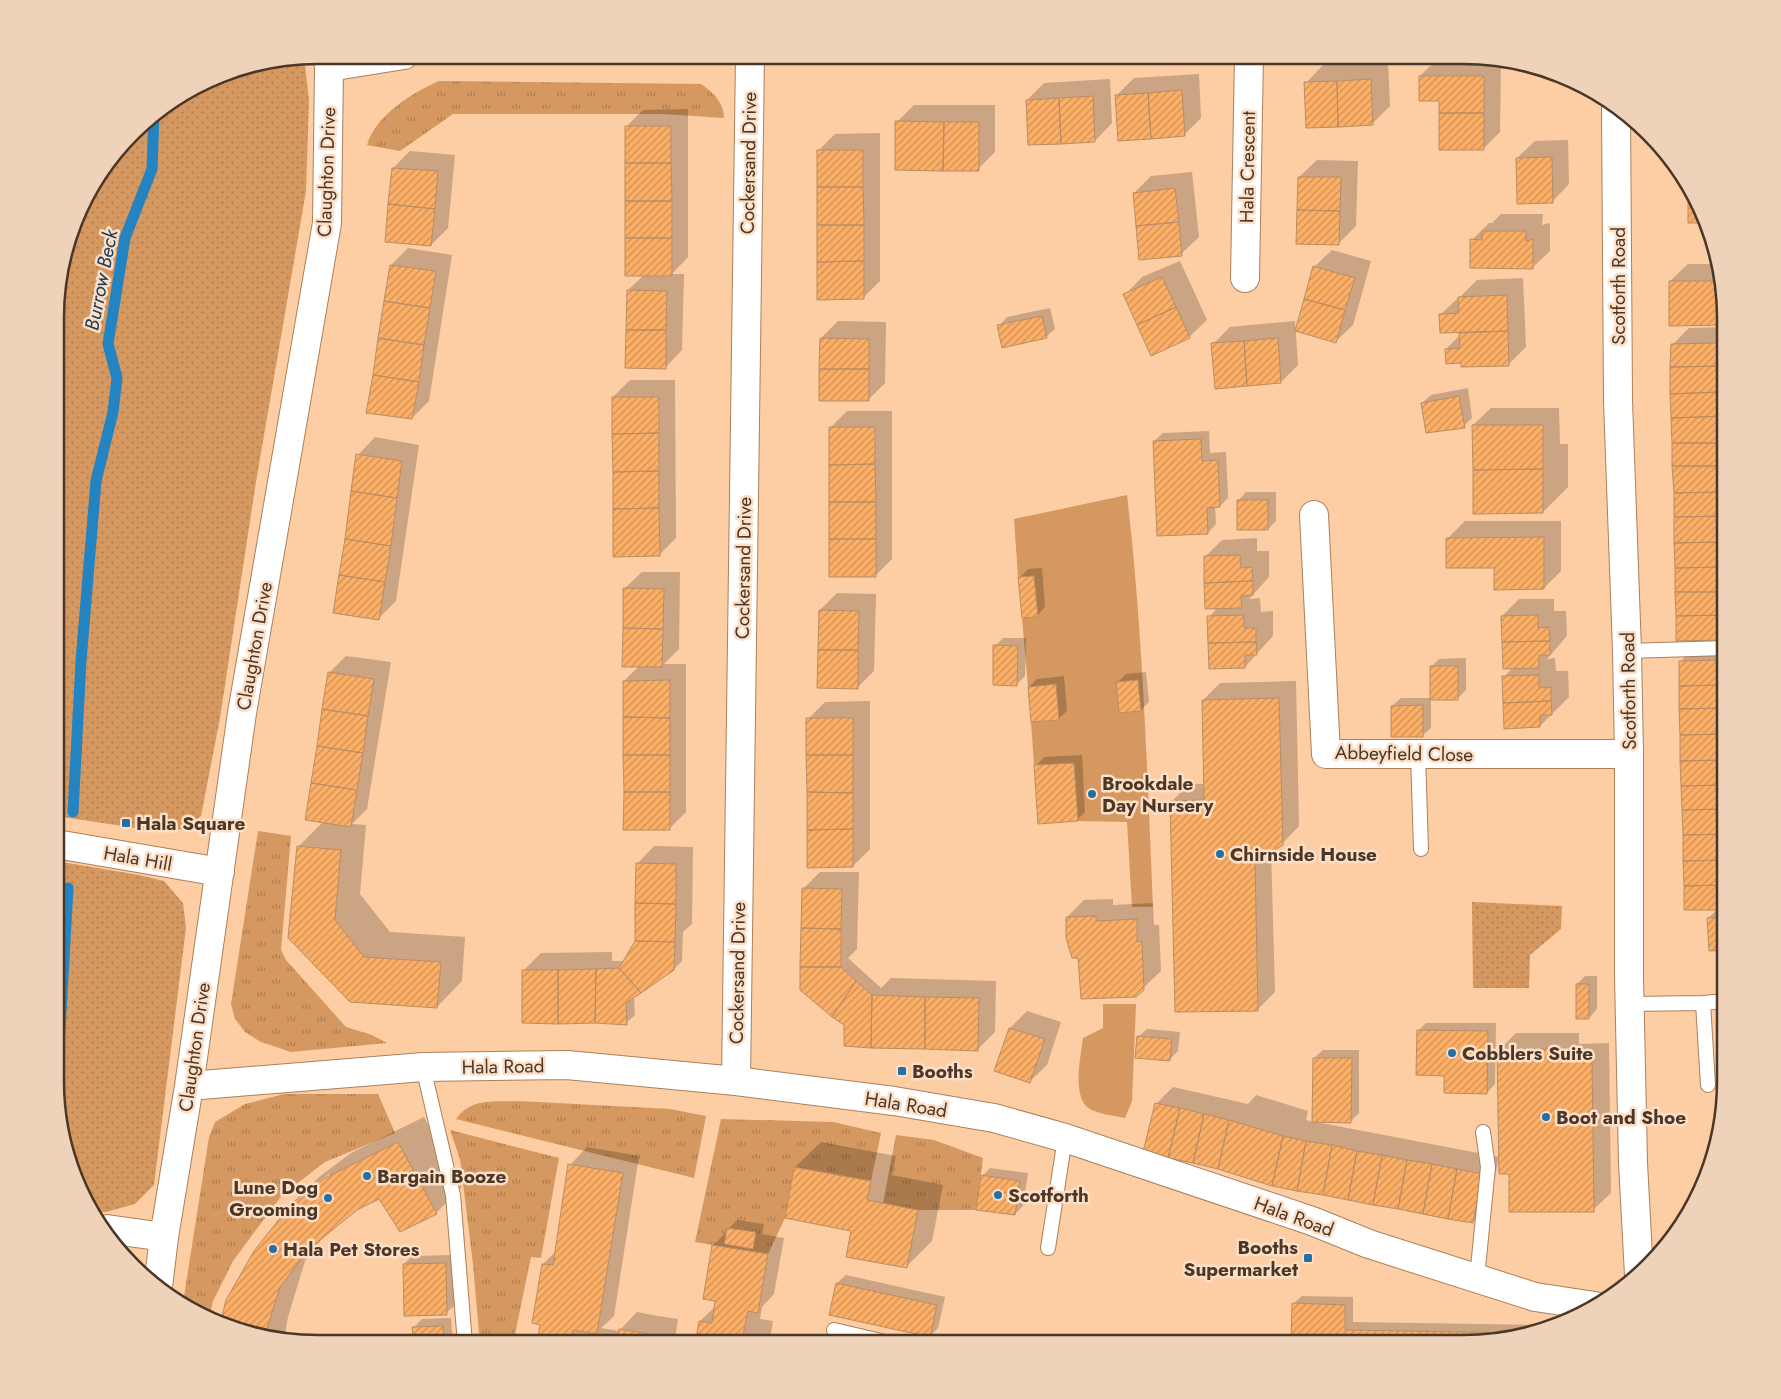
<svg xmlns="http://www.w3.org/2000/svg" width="1781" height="1399" viewBox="0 0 1781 1399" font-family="Jost,sans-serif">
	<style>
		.grass { fill: url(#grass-tufts) }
		.park { fill: url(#park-dots) }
		.garden { fill: #d59860 }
		.shadow { fill: #0003 }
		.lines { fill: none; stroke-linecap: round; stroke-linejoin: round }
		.stream { stroke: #2484c1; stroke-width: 11 }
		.building { fill: url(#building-hatch); stroke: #ba8d66 }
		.service-casing { stroke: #ac8059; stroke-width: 16 }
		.minor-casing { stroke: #ac8059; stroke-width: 30 }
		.tertiary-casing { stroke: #ac8059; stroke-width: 30 }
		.primary-casing { stroke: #ac8059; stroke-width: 30 }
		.service { stroke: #fff; stroke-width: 14 }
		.minor { stroke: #fff; stroke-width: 28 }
		.tertiary { stroke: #fff; stroke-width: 28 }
		.primary { stroke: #fff; stroke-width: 28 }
		.poi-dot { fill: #2470a3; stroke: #fcdfc6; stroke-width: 2 }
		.labels { text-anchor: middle; stroke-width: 5; stroke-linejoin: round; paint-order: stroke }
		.street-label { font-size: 19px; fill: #4a3727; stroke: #fcdfc6 }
		.poi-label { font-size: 19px; font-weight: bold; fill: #4a3727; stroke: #fcdfc6; text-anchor: start }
		.water-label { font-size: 20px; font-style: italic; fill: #163c56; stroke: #fcdfc6 }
		.rim { fill: none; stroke: #4a3727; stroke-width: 2.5 }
	</style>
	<defs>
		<pattern id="grass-tufts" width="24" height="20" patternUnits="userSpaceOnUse" patternTransform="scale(1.25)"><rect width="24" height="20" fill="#d59860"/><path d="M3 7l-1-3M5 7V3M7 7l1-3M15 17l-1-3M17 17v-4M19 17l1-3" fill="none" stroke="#af7d4f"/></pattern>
		<pattern id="park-dots" width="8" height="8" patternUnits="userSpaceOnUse" patternTransform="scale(1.25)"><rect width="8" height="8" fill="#d59860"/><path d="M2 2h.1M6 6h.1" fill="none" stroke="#af7d4f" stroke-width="1.8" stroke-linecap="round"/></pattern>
		<pattern id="building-hatch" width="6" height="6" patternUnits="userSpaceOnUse" patternTransform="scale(1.25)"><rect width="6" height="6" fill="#fcaf66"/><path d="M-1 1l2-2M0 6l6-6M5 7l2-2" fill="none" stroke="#ce8f54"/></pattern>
	</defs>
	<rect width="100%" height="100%" fill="#fdcda4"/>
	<path class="grass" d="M439 81 701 84C713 92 724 103 724 118L664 114H453L400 151 367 145C376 115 412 93 439 81Z
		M258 831 291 836 281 950 286 960 346 1027 372 1035 387 1043 291 1052 261 1042 245 1032 235 1019 231 1004Z
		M284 1094H378L395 1133 325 1162 282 1195 233 1261 213 1301 209 1319 183 1303 209 1137 215 1122 245 1104Z
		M519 1101 670 1109 706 1116 694 1178 456 1119C471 1097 496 1102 519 1101Z
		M721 1119 833 1122 881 1133 871 1181 794 1167 785 1218 768 1254 695 1242Z
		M450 1130 559 1158 541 1258 531 1257 513 1344H480L473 1264 460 1159Z
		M896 1135 934 1140 983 1158 976 1210H918L883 1203Z"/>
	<path class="park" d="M304 57 309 100 306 191 255 488 220 718 201 816 183 829 162 832 56 816 57 283 90 187 145 120 233 69Z
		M56 861 139 875 164 881 183 903 186 928 154 1185 135 1204 106 1212 92 1211 82 1198 56 1098Z
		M1472 902 1562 906 1561 929 1530 955 1529 988H1473Z"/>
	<path class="garden" d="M124 145V165H108Z
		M1127 495C1143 632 1147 770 1153 907H1132L1127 822 1078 821 1074 763 1034 765 1031 722 1059 720 1056 684 1028 687 1022 618 1038 616 1034 576 1018 577 1014 519Z
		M1103 1004H1136L1132 1101 1125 1118C1116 1116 1098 1114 1090 1109 1071 1098 1081 1056 1083 1038L1103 1028Z"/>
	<path class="shadow" d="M1437 59 1501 60 1500 132 1483 149 1420 76Z
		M1388 62 1390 106 1372 124 1306 83 1323 65Z
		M1199 74 1201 118 1184 135 1116 96 1134 78Z
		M1110 79 1112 123 1095 141 1027 100 1044 83Z
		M914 105H995V152L978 169 897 122Z
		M688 109V257L672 274H684L682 350 665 368 628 290 644 275 626 127 643 110Z
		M880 133V281L863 298 818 151 835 134Z
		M1568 140 1569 184 1552 202 1517 158 1535 141Z
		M410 151 455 155 448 228 431 245 393 168Z
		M1317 160 1358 161 1356 226 1338 244 1299 177Z
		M1192 172 1199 237 1181 254 1134 193 1151 176Z
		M1501 214H1543L1542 225 1550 223V251L1532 268 1472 240 1489 223H1492Z
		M408 248 452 255 429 401 412 418 391 265Z
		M1332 250 1371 261 1353 325 1335 342 1314 267Z
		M1180 261 1207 320 1189 337 1125 295 1142 277Z
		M1688 264H1720L1726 318V322L1724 324 1670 281Z
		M1523 278 1526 347 1509 364 1462 362 1446 349 1460 335V331L1440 315 1458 298 1460 297 1477 280Z
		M1050 308 1055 329 1046 337 999 326 1007 317Z
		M838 321 886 322 885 383 868 400 821 338Z
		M1295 321 1298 365 1281 382 1213 344 1230 327Z
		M1726 327V635L1722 639 1672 345 1689 328Z
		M630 380H675L676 538 659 555 613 397Z
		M1468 388 1472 418 1464 426 1422 403 1431 395Z
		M1491 408H1559L1560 444H1568V487L1543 512 1473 425Z
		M847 411H892V559L875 576 830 428Z
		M1209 431 1210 453 1226 452 1228 498 1220 506H1215L1216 524 1208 533 1154 441 1163 433Z
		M375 437 419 445 396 601 379 618 358 455Z
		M1246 492H1276V521L1268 529 1238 501Z
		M1465 521H1561V571L1544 588 1496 567 1448 538Z
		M1257 538V551H1269V577L1249 599 1260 598 1261 612 1273 611V636L1245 667 1209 617 1218 607 1205 557 1222 540Z
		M1042 568 1045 607 1037 616 1020 577 1028 569Z
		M642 572H680L679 649 664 664H686V812L669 829 624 681 639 666 624 589Z
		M837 593 876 594 874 671 857 688 820 610Z
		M1519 599H1554V611H1566L1567 636 1547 659 1555 658 1556 671H1568L1569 697 1540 726 1504 677 1513 667 1502 616Z
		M1003 638H1026L1025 676 1017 684 995 646Z
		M1697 644H1726V949L1708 918 1718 909 1680 662Z
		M346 656 391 662 367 809 352 824 366 825 360 894 390 932 465 937 462 981 437 1007 350 1001 298 847 323 822 329 673Z
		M1466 658V690L1457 699H1431V728L1422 736 1392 706 1401 698H1431V667L1439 659Z
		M1146 672 1149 702 1141 710 1118 682 1126 674Z
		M1064 676 1067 711 1058 719 1029 687 1037 679Z
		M1296 681 1299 826 1282 844 1271 850 1275 992 1257 1010 1172 801 1189 784H1205L1203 700 1220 683Z
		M870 701V849L853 866 808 719 825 702Z
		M1082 755 1085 812 1077 820 1036 766 1044 757Z
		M654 846 693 847 692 924 683 932 682 961 673 970 634 996 635 1015 626 1023 524 970 541 953 612 952V961H625L636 942 637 864Z
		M820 872H859L857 949 848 958 881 988 891 978 996 981 995 1032 978 1049 845 1025 803 889Z
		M1113 899V905L1153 903 1154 925H1159L1161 971 1136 995 1080 957 1067 917 1084 900Z
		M1585 976H1597V1009L1589 1018 1577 984Z
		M1027 1011 1061 1022 1047 1065 1029 1082 1010 1028Z
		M1426 1023H1496L1495 1084 1487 1093 1446 1074 1418 1031Z
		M1147 1029 1180 1032 1178 1051 1170 1059 1138 1037Z
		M1516 1033H1579V1044L1609 1043 1611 1193 1593 1210 1510 1173 1499 1050Z
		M1323 1050H1359V1113L1350 1122 1316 1121V1122L1499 1157 1489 1205 1472 1222 1156 1104 1173 1087 1248 1104 1256 1095 1308 1111 1306 1120 1313 1122 1314 1058Z
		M424 1117 462 1187 436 1213 379 1198 357 1209 325 1235 305 1261 288 1317 284 1339 222 1325 293 1203 304 1192 302 1197 330 1176 329 1174 305 1192 319 1177 351 1153Z
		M821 1142 896 1156 892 1175 943 1185 932 1241 906 1267 853 1230 795 1167Z
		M587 1147 639 1156 614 1316 601 1328 619 1331 637 1312 658 1316 678 1319 675 1340 696 1344H529L540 1332 543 1264 556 1251 570 1165Z
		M990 1168 1028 1173 1023 1206 1015 1214 982 1176Z
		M737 1220 764 1224 762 1234 784 1238 774 1294 762 1307 760 1319 773 1321 769 1344H697L700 1321 716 1306 713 1246Z
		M454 1255 455 1305 446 1313 404 1264 412 1256Z
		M846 1275 945 1297 938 1328 930 1336 837 1283Z
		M1302 1296 1353 1297V1322L1546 1325V1327L1463 1344H1292L1293 1304Z
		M451 1318 453 1344H415L414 1327 422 1319Z
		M836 1339 858 1344H831Z"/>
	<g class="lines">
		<path class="stream" d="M73 812 81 661 96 481 113 412 117 378 108 344 125 238 152 169 154 115
			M56 1101 68 888"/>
	</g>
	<path class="building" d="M1419 76H1484V113H1439V101H1419Z
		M1371 79 1373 125 1338 127 1337 81Z
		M1337 81 1338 127 1306 128 1304 82Z
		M1182 90 1185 136 1151 139 1148 93Z
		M1148 93 1151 139 1118 141 1115 95Z
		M1093 96 1095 142 1061 144 1059 98Z
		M1059 98 1061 144 1028 145 1026 100Z
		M1439 113H1484V150H1439Z
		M895 121 944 122 943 171 895 170Z
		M944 122H979V171H943Z
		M625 126H671V163H625Z
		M817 150H863V187H817Z
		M1552 157 1553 203 1517 204 1516 158Z
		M625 163H671L672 201H625Z
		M392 168 438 171 435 209 388 204Z
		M1298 177H1341L1340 211 1297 210Z
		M817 187H863L864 225H817Z
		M1688 187 1699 202 1706 223H1688Z
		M1175 188 1179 222 1136 226 1133 193Z
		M625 201H672V238H625Z
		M388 204 435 209 431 246 385 242Z
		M1297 210 1340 211 1339 245 1296 244Z
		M1179 222 1182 256 1139 260 1136 226Z
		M817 225H864V261L817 262Z
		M1482 231H1526V241L1533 239V269L1470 268V239L1482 240Z
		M625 238H672V276H625Z
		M864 261V299L817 300V262Z
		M390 265 436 271 430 308 384 301Z
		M1313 266 1355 278 1345 310 1304 299Z
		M1162 277 1176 307 1137 325 1123 294Z
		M1669 281H1722L1724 325 1669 326Z
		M627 290 667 291 666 330H626Z
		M1507 295 1508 331 1440 333 1439 314 1459 313 1458 297Z
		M1304 299 1345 310 1336 343 1295 331Z
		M384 301 430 308 424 345 378 338Z
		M1176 307 1190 338 1151 356 1137 325Z
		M1042 316 1047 338 1002 348 997 325Z
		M626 330H666V369L625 368Z
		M1508 331 1509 366 1461 367V363L1446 364 1445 349 1460 348 1459 333Z
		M378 338 424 345 419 382 373 375Z
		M820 338 869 339V369H819Z
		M1278 338 1281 383 1247 386 1244 341Z
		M1244 341 1247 386 1215 389 1211 343Z
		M1717 343V351H1726V366L1670 367 1671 344Z
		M1726 366V384H1716L1717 392 1670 394V367Z
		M819 369H869V401H819Z
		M373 375 419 382 412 419 366 413Z
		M1717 392V402L1726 401V416L1671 418 1670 394Z
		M1459 396 1465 428 1426 433 1421 403Z
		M612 397H659V433L612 434Z
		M1726 416V433H1718L1719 443H1672L1671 418Z
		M1472 425H1543V469L1473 470Z
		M829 427H875V464L829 465Z
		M659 433V471L613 472 612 434Z
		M1201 439 1202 461 1218 460 1220 507 1207 508 1208 534 1157 536 1153 441Z
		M1672 443H1719V451H1726V466H1672Z
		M356 454 402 461 397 498 351 491Z
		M875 464 876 502H829V465Z
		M1672 466H1726V483H1719V492L1674 493Z
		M1543 469V513L1473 514V470Z
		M659 471V508L613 509V472Z
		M351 491 397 498 391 546 345 539Z
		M1719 492V501H1726V516L1674 517V493Z
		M1237 500H1268V530H1237Z
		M829 502H876V539H829Z
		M659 508 660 556 613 557V509Z
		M1726 516V532H1721V542L1674 543V517Z
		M1544 537V589L1494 590V568H1446V538Z
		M345 539 391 546 385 582 339 575Z
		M829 539H876V577H829Z
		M1721 542V550H1726V567L1675 568 1674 543Z
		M1240 555 1241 568 1252 567 1253 581 1204 583V556Z
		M1726 567V582H1722V592H1675V568Z
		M339 575 385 582 379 620 333 613Z
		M1034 576 1038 617 1022 618 1018 577Z
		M1253 581V595L1241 596 1242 608 1205 609 1204 583Z
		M623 588 664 589 663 629 623 628Z
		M1675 592H1722V599H1726V615L1676 616Z
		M819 610 859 611 858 650H818Z
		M1244 615V628H1256V642L1208 643 1207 616Z
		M1538 615V628L1549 627 1550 641 1502 642 1501 616Z
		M1726 615V631H1722V640L1676 641V616Z
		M623 628 663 629 662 667H622Z
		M1550 641V655H1539V668L1503 669 1502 642Z
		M1256 642 1257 655H1245V668L1209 669 1208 643Z
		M993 645 1018 646 1017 686 993 685Z
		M818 650H858V689L817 688Z
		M1724 660V668H1726V685L1679 686V661Z
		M1430 666H1458V700H1430Z
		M328 672 374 679 368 716 322 709Z
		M1539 675V688L1551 687V701L1503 703 1502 676Z
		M670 680V718L623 717V681Z
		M1138 680 1141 711 1119 713 1116 682Z
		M1056 684 1059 720 1031 722 1028 687Z
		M1726 685 1724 708 1679 709V686Z
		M1279 698 1283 845 1255 862 1258 1011 1175 1012 1170 801 1204 800 1202 700Z
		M1551 701 1552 715H1540V727L1504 729 1503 703Z
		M1423 705V737H1391V706Z
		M1724 708 1726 734 1680 735 1679 709Z
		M322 709 368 716 363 753 317 746Z
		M623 717 670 718V755H623Z
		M806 718H853V755H806Z
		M1726 734V760L1680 761V735Z
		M317 746 363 753 357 790 311 783Z
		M623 755H670V792H624Z
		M806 755H853V793L807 792Z
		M1726 760V785L1681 786 1680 761Z
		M1074 763 1078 821 1038 824 1034 765Z
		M311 783 357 790 351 827 305 820Z
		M1726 785V809L1682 810 1681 786Z
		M624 792H670V830H623Z
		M807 792 853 793V829L807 830Z
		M1726 809V834L1683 835 1682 810Z
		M853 829V867L807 868V830Z
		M1726 834V860L1683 861V835Z
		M297 846 341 850 335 920 364 957 441 962 437 1008 350 1002 288 938Z
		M1726 860V885L1684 886 1683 861Z
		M636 863 676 864V904L635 903Z
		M1726 885V910H1684V886Z
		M802 888 842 889 841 929 801 928Z
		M635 903 676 904 675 942 635 941Z
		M1096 916V921L1137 919V942L1142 941 1144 990 1136 997 1081 999 1078 958H1072L1066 938V917Z
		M1726 917V950L1709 951 1707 918Z
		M801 928 841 929V967H800Z
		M635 941 675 942 674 970 641 993 619 968Z
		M800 967H841L856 981 832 1017 800 990Z
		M619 968 641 993 626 1003 627 1025 595 1023 596 969Z
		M596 969 595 1023 558 1024V970Z
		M522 970H558V1024L522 1023Z
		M856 981 872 995 871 1048 844 1046V1025L832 1017Z
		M1576 984H1589V1019H1576Z
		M872 995 925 997V1049L871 1048Z
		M925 997 979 998 978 1051 925 1049Z
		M1009 1028 1045 1039 1030 1083 994 1071Z
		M1417 1030 1488 1031 1487 1094 1444 1093V1076L1416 1075Z
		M1137 1036 1172 1039 1170 1061 1135 1058Z
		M1562 1049V1061L1592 1060 1594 1212H1509V1174H1499L1497 1050Z
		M1313 1058H1352L1351 1123 1312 1122Z
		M1155 1103 1180 1108 1168 1158 1143 1152Z
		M1180 1108 1204 1114 1193 1163 1168 1158Z
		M1204 1114 1229 1120 1218 1169 1193 1163Z
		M1715 1119H1721L1716 1137Z
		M1229 1120 1283 1136 1272 1186 1218 1169Z
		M1283 1136 1306 1141 1297 1191 1272 1186Z
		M1306 1141 1332 1145 1323 1195 1297 1191Z
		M398 1142 437 1214 400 1232 379 1199 357 1210 309 1249 280 1287 265 1335 220 1325 226 1300 254 1251 292 1203 325 1178Z
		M1332 1145 1357 1151 1348 1200 1323 1195Z
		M1357 1151 1382 1155 1373 1205 1348 1200Z
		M1382 1155 1407 1160 1398 1209 1373 1205Z
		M1407 1160 1432 1164 1423 1214 1398 1209Z
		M568 1164 623 1173 597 1334 573 1330 571 1343 577 1344H537L540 1325 532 1323 542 1264 553 1265Z
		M1432 1164 1457 1169 1448 1219 1423 1214Z
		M794 1167 871 1181 867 1200 918 1210 907 1268 846 1257 851 1231 785 1218Z
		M1457 1169 1482 1174 1473 1223 1448 1219Z
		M981 1175 1020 1181 1015 1215 976 1210Z
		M727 1228 756 1232 753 1249 724 1244Z
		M712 1245 768 1254 758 1313 748 1311 743 1335 757 1337 755 1344H695L699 1321 712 1323 715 1301 703 1299Z
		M446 1263 447 1315 404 1316 403 1264Z
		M836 1283 937 1305 930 1337 829 1315Z
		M1292 1303 1345 1305V1330L1520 1333 1463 1344H1291Z
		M443 1326 444 1344H414L412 1327Z
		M619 1329 661 1336 660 1344H616Z"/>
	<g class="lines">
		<defs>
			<path id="service" d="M1627 651 1726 648
				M1418 754 1421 849
				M1703 1003 1725 1001
				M1630 1004 1703 1003 1708 1085
				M423 1067 453 1195 465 1344
				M1048 1248 1065 1138
				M1477 1278 1488 1167 1483 1132
				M834 1330 894 1344"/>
			<path id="minor" d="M329 67 404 55
				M1245 278 1249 55
				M1314 515 1326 754H1629
				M736 1081 750 55
				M107 1229 164 1237"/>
			<path id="tertiary" d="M56 844 220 872
				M189 1086 423 1067 567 1065 736 1081 894 1101 994 1118 1065 1138 1312 1221 1369 1244 1535 1297 1595 1306
				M158 1287 164 1237 189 1086 242 713 327 223 329 67 327 55"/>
			<path id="primary" d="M1616 108 1618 401 1627 651 1629 754V976L1633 1163 1639 1275"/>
		</defs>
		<use href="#service" class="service-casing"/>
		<use href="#minor" class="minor-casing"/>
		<use href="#tertiary" class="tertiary-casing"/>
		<use href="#primary" class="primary-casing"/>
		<use href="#service" class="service"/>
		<use href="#minor" class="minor"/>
		<use href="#tertiary" class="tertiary"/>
		<use href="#primary" class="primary"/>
	</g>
	<g class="poi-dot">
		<circle cx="1092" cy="794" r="5"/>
		<rect x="121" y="818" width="10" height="10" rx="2.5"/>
		<circle cx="1220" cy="854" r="5"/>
		<circle cx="1452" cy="1053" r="5"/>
		<rect x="897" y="1066" width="10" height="10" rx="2.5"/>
		<circle cx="1546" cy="1117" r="5"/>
		<circle cx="367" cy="1176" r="5"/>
		<circle cx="998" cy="1195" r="5"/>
		<circle cx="328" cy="1198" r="5"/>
		<circle cx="273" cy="1249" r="5"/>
		<rect x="1303" y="1253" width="10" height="10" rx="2.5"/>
	</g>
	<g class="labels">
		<g class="street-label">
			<text transform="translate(748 163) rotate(-89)" y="7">Cockersand Drive</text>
			<text transform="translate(1247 167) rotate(-89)" y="7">Hala Crescent</text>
			<text transform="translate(326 172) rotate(-88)" y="7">Claughton Drive</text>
			<text transform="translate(1618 286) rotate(-90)" y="7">Scotforth Road</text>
			<text transform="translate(743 568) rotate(-89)" y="7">Cockersand Drive</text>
			<text transform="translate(254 646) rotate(-80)" y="7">Claughton Drive</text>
			<text transform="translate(1628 691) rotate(-91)" y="7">Scotforth Road</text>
			<text transform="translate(1404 753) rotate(1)" y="7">Abbeyfield Close</text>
			<text transform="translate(138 858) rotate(10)" y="7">Hala Hill</text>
			<text transform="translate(737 973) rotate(-89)" y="7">Cockersand Drive</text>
			<text transform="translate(194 1047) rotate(-82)" y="7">Claughton Drive</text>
			<text transform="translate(503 1066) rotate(-1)" y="7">Hala Road</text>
			<text transform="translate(906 1104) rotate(9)" y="7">Hala Road</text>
			<text transform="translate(1294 1216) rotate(20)" y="7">Hala Road</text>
		</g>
		<g class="poi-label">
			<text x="1102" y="790">Brookdale<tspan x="1102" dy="22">Day Nursery</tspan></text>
			<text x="136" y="830">Hala Square</text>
			<text x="1230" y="861">Chirnside House</text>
			<text x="1462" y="1060">Cobblers Suite</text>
			<text x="912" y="1078">Booths</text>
			<text x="1556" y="1124">Boot and Shoe</text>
			<text x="377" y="1183">Bargain Booze</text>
			<text x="318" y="1194" text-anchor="end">Lune Dog<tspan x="318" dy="22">Grooming</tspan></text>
			<text x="1008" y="1202">Scotforth</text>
			<text x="1298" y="1254" text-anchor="end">Booths<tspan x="1298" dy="22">Supermarket</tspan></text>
			<text x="283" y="1256">Hala Pet Stores</text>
		</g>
		<g class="water-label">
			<text transform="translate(101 280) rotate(-79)" y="7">Burrow Beck</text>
		</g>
	</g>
	<path d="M0 0H1781V1399H0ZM318 64H1463A254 254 0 0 1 1717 318V1081A254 254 0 0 1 1463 1335H318A254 254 0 0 1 64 1081V318A254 254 0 0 1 318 64Z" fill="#eed2b9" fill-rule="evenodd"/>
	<path class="rim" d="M318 64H1463A254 254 0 0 1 1717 318V1081A254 254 0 0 1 1463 1335H318A254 254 0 0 1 64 1081V318A254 254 0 0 1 318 64Z"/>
</svg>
